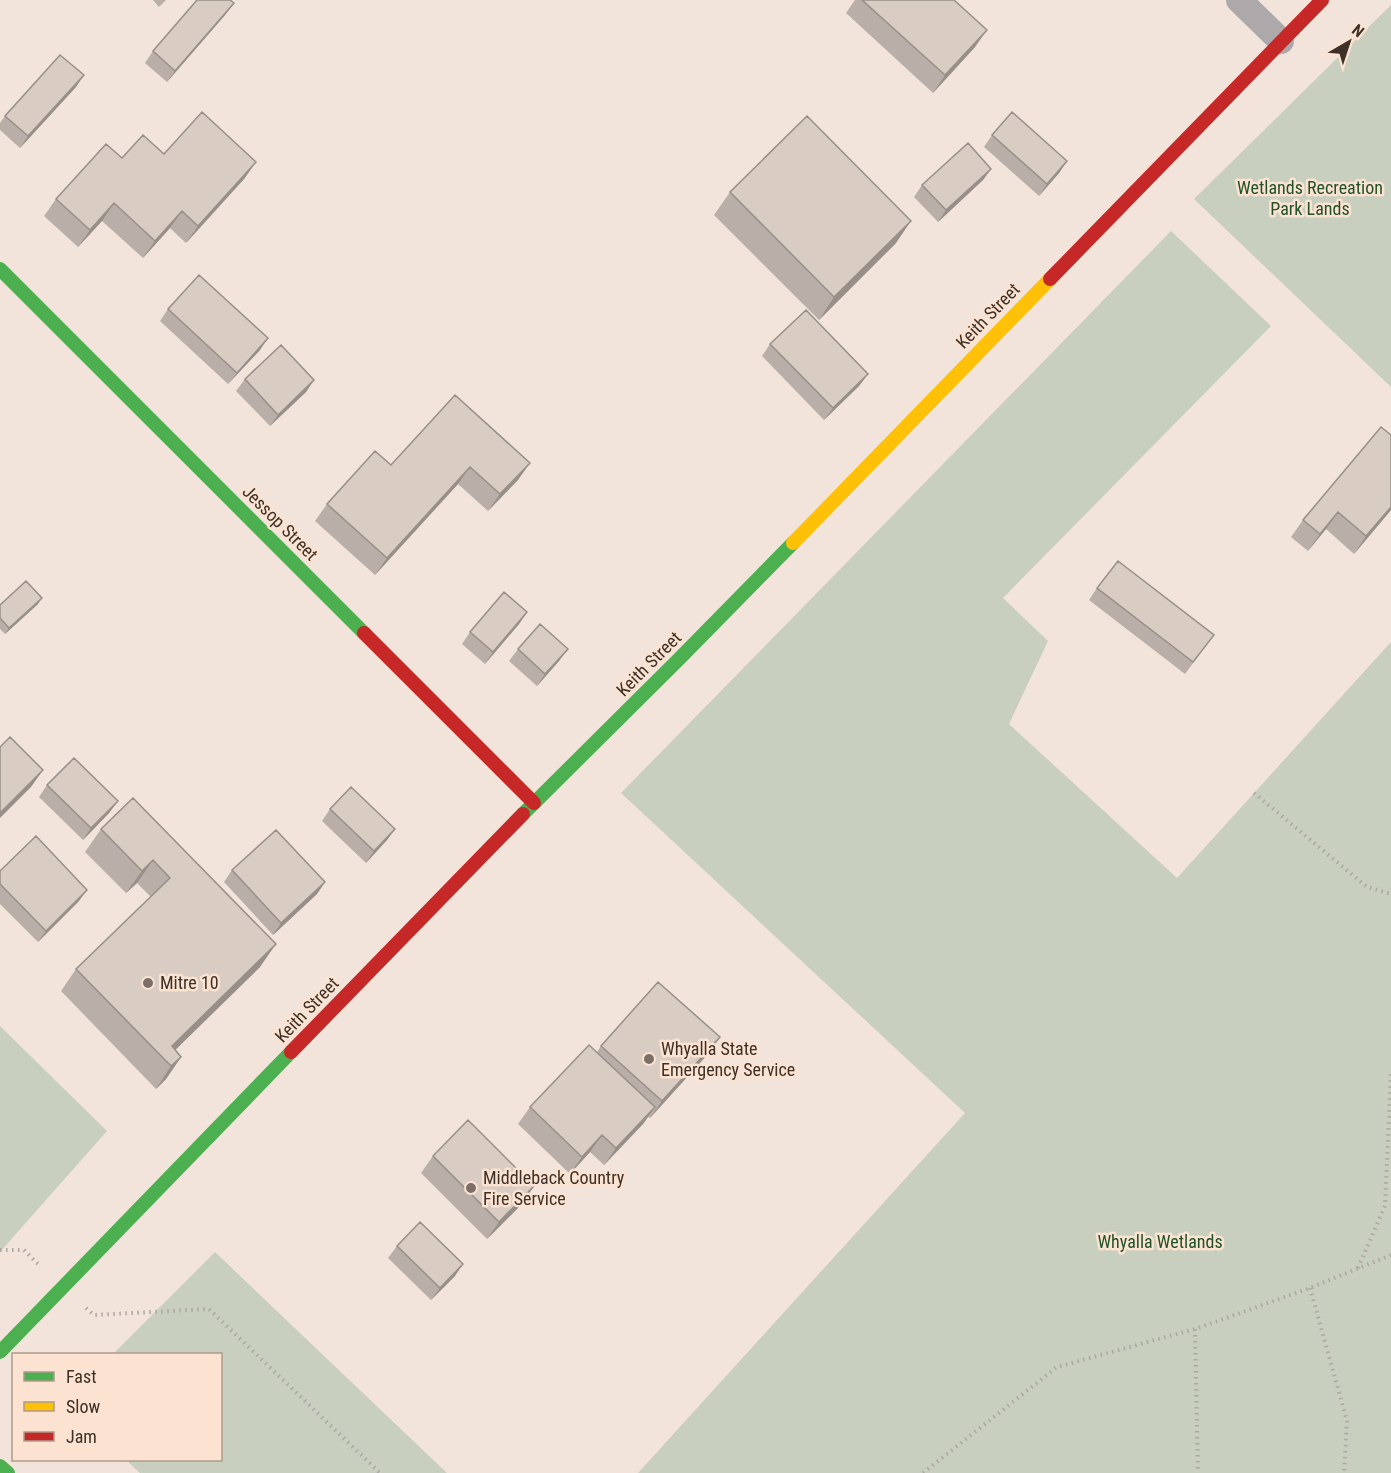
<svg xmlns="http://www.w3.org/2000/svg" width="1391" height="1473" viewBox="0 0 1391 1473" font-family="'Roboto Condensed',sans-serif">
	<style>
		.green { fill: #c8cfbf }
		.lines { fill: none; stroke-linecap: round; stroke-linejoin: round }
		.path { stroke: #aca6a4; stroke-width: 4; stroke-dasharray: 1.5 4.5; stroke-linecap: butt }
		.street { stroke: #ada8a9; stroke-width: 26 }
		.fast { stroke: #4caf50; stroke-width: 14 }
		.slow { stroke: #ffc107; stroke-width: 14 }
		.jam { stroke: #c62828; stroke-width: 14 }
		.wall { fill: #baafa8 }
		.shaded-wall { fill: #978f88 }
		.building { fill: #d8ccc3; stroke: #978f88; stroke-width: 1.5 }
		.poi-dot { fill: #7c6f67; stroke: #fce3d1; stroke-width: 2 }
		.labels { text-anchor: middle; stroke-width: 5; stroke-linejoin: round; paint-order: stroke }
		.park-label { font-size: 18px; fill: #1f5229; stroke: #fce3d1 }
		.street-label { font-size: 18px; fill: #3c3028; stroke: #fce3d1 }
		.poi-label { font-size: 18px; fill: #3c3028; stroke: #fce3d1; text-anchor: start }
	</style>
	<rect width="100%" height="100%" fill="#f2e4db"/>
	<path class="green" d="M1391 5V387L1194 199Z
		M1171 231 1271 326 1003 598 1048 641 1009 724 1177 878 1391 642V1473H638L965 1113 621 793Z
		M0 1026 107 1131 0 1252Z
		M215 1252 447 1473H140L126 1460H220V1354H113Z"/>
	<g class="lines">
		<path class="path" d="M1254 793 1367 887 1391 894
			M0 1250H24L40 1266
			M1358 1268 1385 1206 1391 1074
			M1310 1288 1347 1421 1344 1473
			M86 1308 94 1315 209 1309 380 1473
			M1195 1329 1198 1473
			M923 1473 1057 1367 1195 1329 1310 1288 1391 1255"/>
		<path class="street" d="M1239 0 1281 41"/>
		<path class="fast" d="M0 269 364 633
			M523 814 680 658 793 543
			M0 1352 291 1052
			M0 1466 8 1473"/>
		<path class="slow" d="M793 543 1050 279"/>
		<path class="jam" d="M1050 279 1322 0
			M364 633 534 803
			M291 1052 523 814"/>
	</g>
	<path class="wall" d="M153 0H166L159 7Z
		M855 0H954L975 47 933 93 846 13Z
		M225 15 167 82 145 63 153 51Z
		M76 87 20 148 0 130V123L5 116Z
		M992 135 1067 161 1059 173 1039 196 984 147Z
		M164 154 256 162 244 179 186 243 170 228 143 258 102 221 78 247 44 216 56 199 122 158Z
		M991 169 983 180 938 222 914 197 922 185Z
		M730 192 896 243 819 320 714 215Z
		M168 309 260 350 228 384 160 321Z
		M770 344 868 374 859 386 824 420 762 356Z
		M245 379 314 380 306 392 270 426 236 391Z
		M455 395 518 480 488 511 458 484 375 575 315 521 327 504 391 465Z
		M1391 435V510L1354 554 1326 529 1308 551 1291 537 1303 520Z
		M1097 588 1214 635 1185 674 1089 600Z
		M38 604 5 634 0 629V605Z
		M527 612 519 624 485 664 462 644 470 632Z
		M518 649 559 661 537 686 509 661Z
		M47 785 118 801 109 813 83 840 39 797Z
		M133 798 260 967 175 1050 181 1057 166 1079 156 1089 61 991 76 969 151 897 137 883 126 893 85 852 101 829Z
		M330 809 395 829 387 840 366 863 322 821Z
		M232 870 325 882 317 894 273 935 224 882Z
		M0 871 79 901 38 942 0 904Z
		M720 1037 708 1054 650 1118 648 1117 643 1124 604 1165 590 1152 570 1174 518 1124 530 1107 597 1052 601 1046Z
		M433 1156 534 1186 522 1204 487 1239 421 1173Z
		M397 1246 455 1276 431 1300 388 1258Z"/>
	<path class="shaded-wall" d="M234 3 225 15 167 82 175 71Z
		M987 30 975 47 933 93 945 75Z
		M84 75 76 87 20 148 28 136Z
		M1067 161 1059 173 1039 196 1047 184Z
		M256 162 244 179 186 243 198 226Z
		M991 169 983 180 938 222 946 210Z
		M114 203 102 221 78 247 90 230Z
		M182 211 170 228 143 258 155 241Z
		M911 221 896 243 819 320 834 297Z
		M268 338 260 350 228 384 237 373Z
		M868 374 859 386 824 420 833 408Z
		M314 380 306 392 270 426 278 415Z
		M530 463 518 480 488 511 500 494Z
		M470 467 458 484 375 575 387 558Z
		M1391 507V510L1354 554 1366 536Z
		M1338 512 1326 529 1308 551 1320 534Z
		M42 598 38 604 5 634 9 628Z
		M527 612 519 624 485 664 493 652Z
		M568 649 559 661 537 686 545 674Z
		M43 770 31 787 0 818V813Z
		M118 801 109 813 83 840 91 828Z
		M395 829 387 840 366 863 374 851Z
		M153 860 137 883 126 893 142 871Z
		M325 882 317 894 273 935 281 923Z
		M87 890 79 901 38 942 46 931Z
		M276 944 260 967 165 1060 172 1046Z
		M720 1037 708 1054 650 1118 662 1101Z
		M181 1057 166 1079 156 1089 171 1066Z
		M655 1107 643 1124 604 1165 616 1148Z
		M602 1135 590 1152 570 1174 582 1157Z
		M534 1186 522 1204 487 1239 499 1222Z
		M463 1264 455 1276 431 1300 440 1288Z"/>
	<path class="building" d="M197 0H230L234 3 175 71 153 51Z
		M862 0H954L987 30 945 75Z
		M60 55 84 75 28 136 5 116Z
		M202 112 256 162 198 226 182 211 155 241 114 203 90 230 56 199 106 144 122 158 143 135 164 154Z
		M1012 112 1067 161 1047 184 992 135Z
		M807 116 911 221 834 297 730 192Z
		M968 143 991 169 946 210 922 185Z
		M199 275 268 338 237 373 168 309Z
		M806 310 868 374 833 408 770 344Z
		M281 345 314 380 278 415 245 379Z
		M455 395 530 463 500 494 470 467 387 558 327 504 375 451 391 465Z
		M1381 427 1391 435V507L1366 536 1338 512 1320 534 1303 520Z
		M1118 561 1214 635 1193 662 1097 588Z
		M26 581 42 598 9 628 0 618V605Z
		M504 592 527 612 493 652 470 632Z
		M540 624 568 649 545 674 518 649Z
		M10 737 43 770 0 813V747Z
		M74 758 118 801 91 828 47 785Z
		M351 787 395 829 374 851 330 809Z
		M133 798 276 944 172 1046 181 1057 171 1066 76 969 170 878 153 860 142 871 101 829Z
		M276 830 325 882 281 923 232 870Z
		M36 836 87 890 46 931 0 884V871Z
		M658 982 720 1037 662 1101 601 1046Z
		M589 1045 655 1107 616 1148 602 1135 582 1157 530 1107Z
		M468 1120 534 1186 499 1222 433 1156Z
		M420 1222 463 1264 440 1288 397 1246Z"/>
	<g class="poi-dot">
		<circle cx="148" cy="983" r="6"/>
		<circle cx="649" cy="1059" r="6"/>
		<circle cx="471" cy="1188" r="6"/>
	</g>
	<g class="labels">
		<g class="park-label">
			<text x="1310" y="194">Wetlands Recreation<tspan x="1310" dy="21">Park Lands</tspan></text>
			<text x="1160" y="1248">Whyalla Wetlands</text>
		</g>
		<g class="street-label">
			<text transform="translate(988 316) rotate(-46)" y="6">Keith Street</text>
			<text transform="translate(280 523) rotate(45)" y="6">Jessop Street</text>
			<text transform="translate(649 664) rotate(-45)" y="6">Keith Street</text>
			<text transform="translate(307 1010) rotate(-46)" y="6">Keith Street</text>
		</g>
		<g class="poi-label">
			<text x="160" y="989">Mitre 10</text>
			<text x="661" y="1055">Whyalla State<tspan x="661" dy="21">Emergency Service</tspan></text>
			<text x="483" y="1184">Middleback Country<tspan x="483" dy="21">Fire Service</tspan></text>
		</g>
	</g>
	<rect x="12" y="1353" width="210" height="108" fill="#fce3d1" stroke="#af9b8d" stroke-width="1.5"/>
	<rect x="24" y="1372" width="30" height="9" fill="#4caf50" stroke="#af9b8d" stroke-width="1.5"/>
	<text x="66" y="1383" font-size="18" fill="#3c3028">Fast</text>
	<rect x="24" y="1402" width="30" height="9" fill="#ffc107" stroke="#af9b8d" stroke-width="1.5"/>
	<text x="66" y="1413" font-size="18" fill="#3c3028">Slow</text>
	<rect x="24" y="1432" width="30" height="9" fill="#c62828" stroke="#af9b8d" stroke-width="1.5"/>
	<text x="66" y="1443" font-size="18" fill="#3c3028">Jam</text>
	<g transform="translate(1349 42) rotate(39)" stroke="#fce3d1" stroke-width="4.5" paint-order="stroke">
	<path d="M0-4.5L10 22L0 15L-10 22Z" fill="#3c3028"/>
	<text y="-9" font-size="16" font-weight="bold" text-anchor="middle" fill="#3c3028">N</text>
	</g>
</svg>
